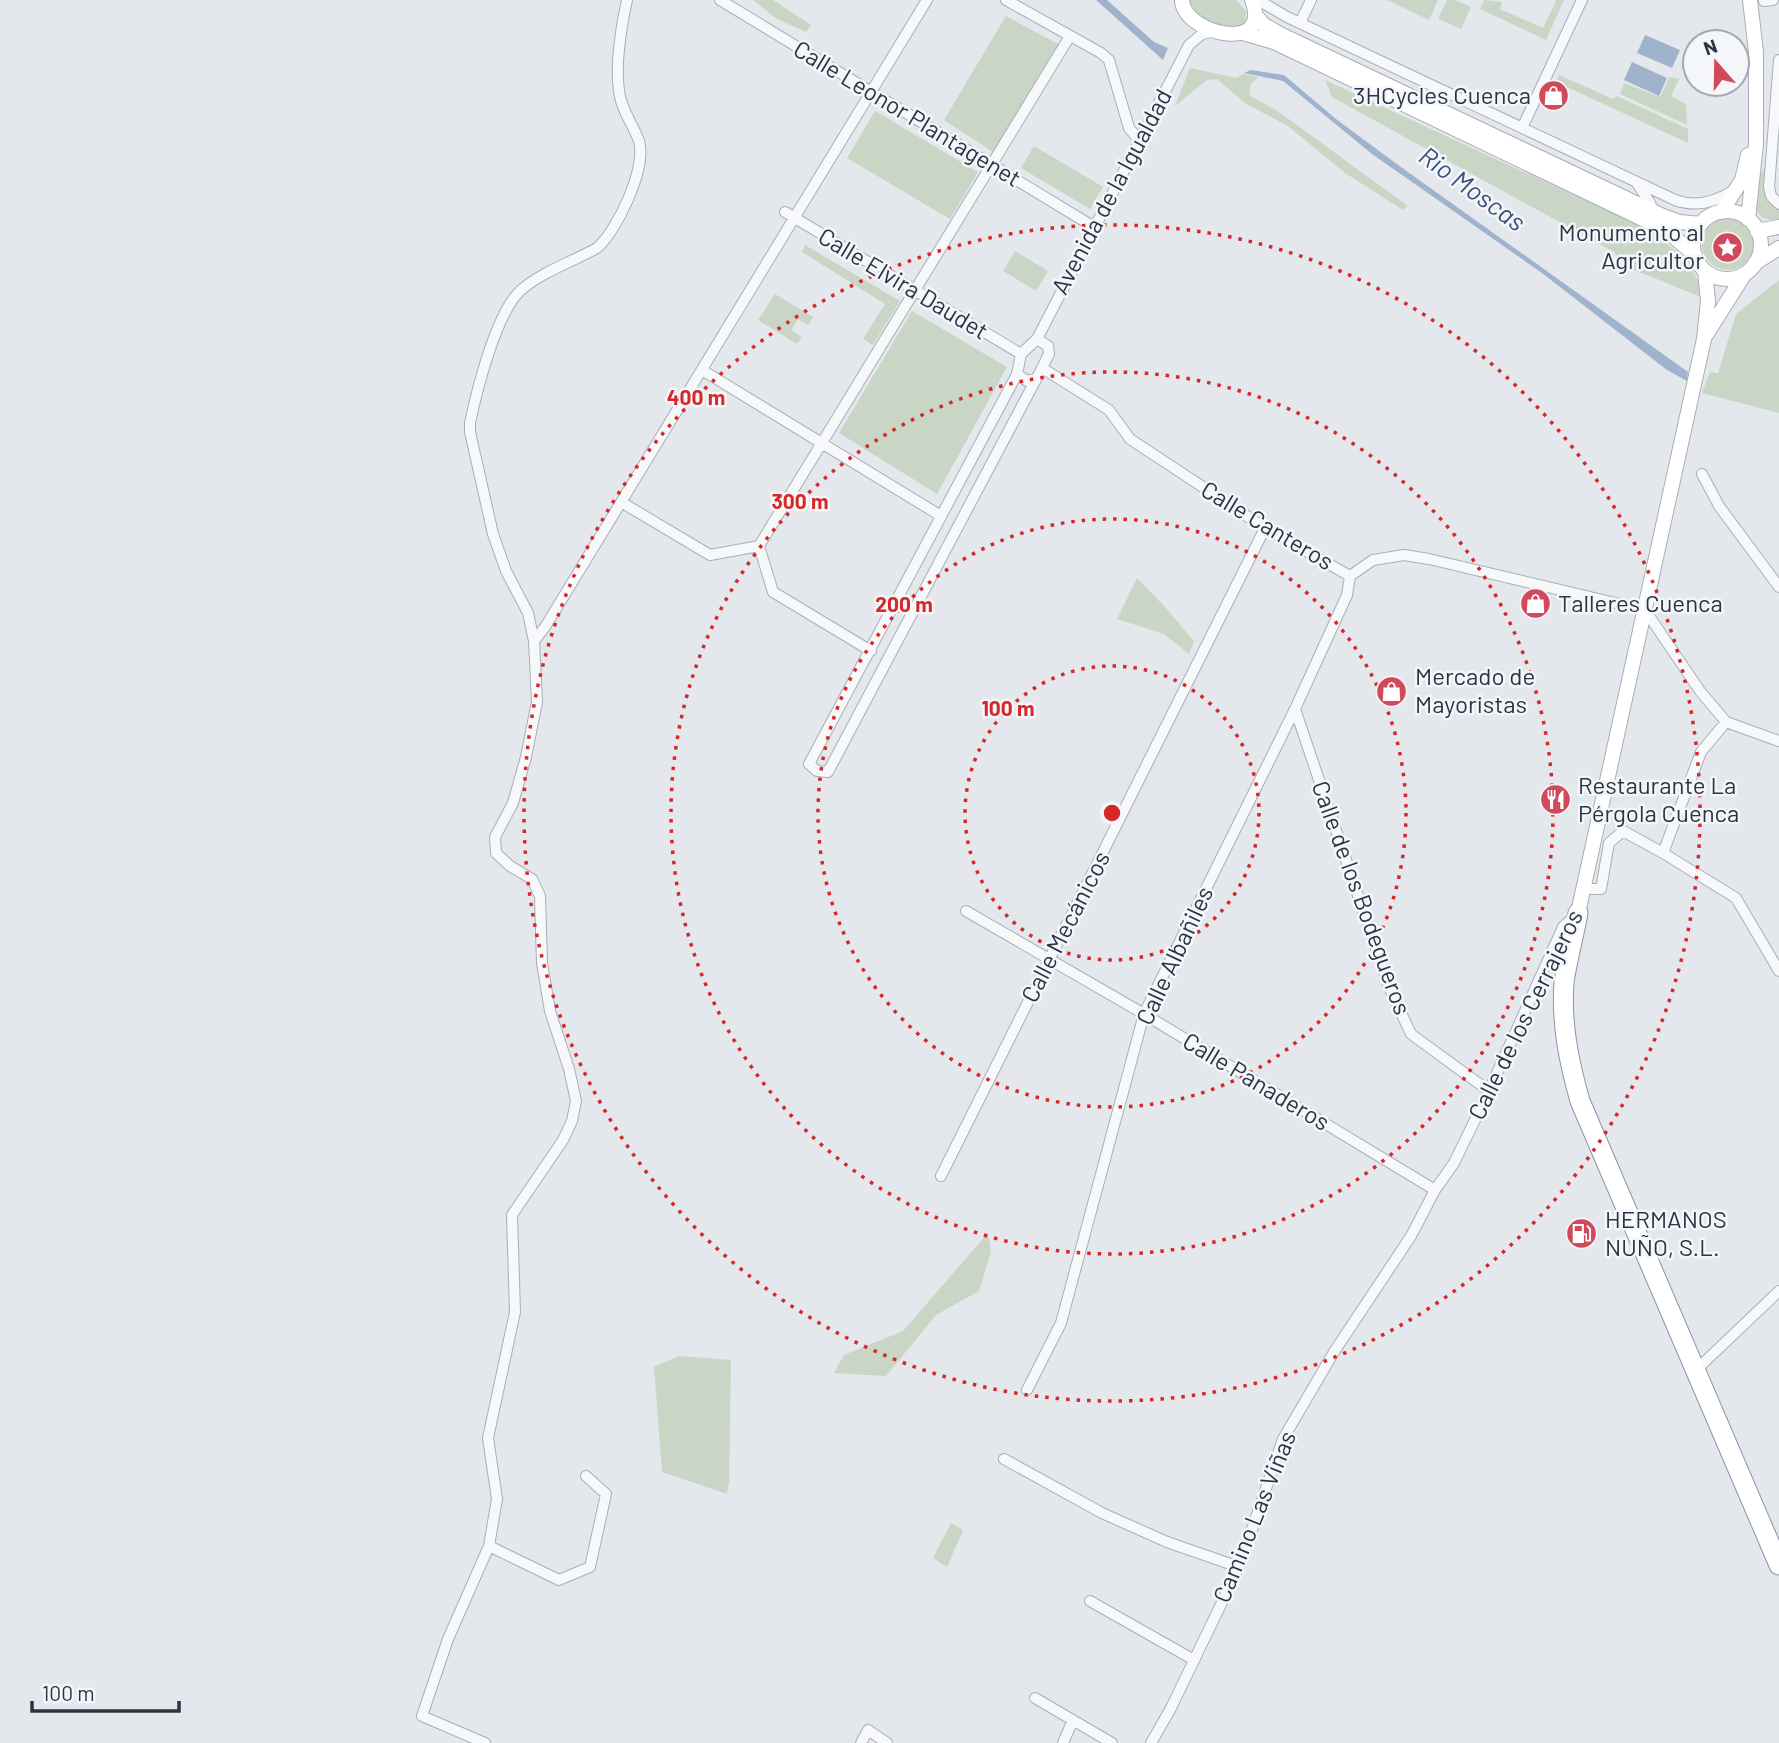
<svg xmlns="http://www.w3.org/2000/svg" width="1779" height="1743" viewBox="0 0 1779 1743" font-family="Barlow,sans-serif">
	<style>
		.green { fill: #c9d6c5 }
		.water { fill: #9fb4cc }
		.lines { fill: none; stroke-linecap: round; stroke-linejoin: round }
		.street-casing { stroke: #a9aeb7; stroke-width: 12 }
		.secondary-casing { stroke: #a9aeb7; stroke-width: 16 }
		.highway-casing { stroke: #8b94a3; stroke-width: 21 }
		.street { stroke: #f7f8fa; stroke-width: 10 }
		.secondary { stroke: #fff; stroke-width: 14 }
		.highway { stroke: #fff; stroke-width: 19 }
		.ring { fill: none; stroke: #d62828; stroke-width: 3.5; stroke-dasharray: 3.5 7 }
		.labels { text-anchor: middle; stroke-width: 5; stroke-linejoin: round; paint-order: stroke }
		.poi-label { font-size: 24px; fill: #2b3445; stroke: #f4f6f9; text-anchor: start }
		.street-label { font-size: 24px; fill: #2b3445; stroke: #f4f6f9 }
		.water-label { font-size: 26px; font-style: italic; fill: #34527a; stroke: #f4f6f9 }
		.centre { fill: #d62828; stroke: #f4f6f9; stroke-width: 3.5 }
		.ring-label { font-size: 21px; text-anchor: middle; font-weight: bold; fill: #d62828; stroke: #f4f6f9; stroke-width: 5; stroke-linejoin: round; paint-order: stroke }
	</style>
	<rect width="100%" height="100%" fill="#e4e7ec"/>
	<path class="green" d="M753 0H773L811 25 806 32 777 19Z
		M1189 0H1236L1246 11 1245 23 1229 31 1193 14Z
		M1387 0H1438L1429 20Z
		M1447 0H1455L1471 7 1461 29 1438 19Z
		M1484 0 1502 2 1500 9 1543 28 1556 1 1554 0H1564L1546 40 1480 9Z
		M1006 16 1058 44 993 152 944 120Z
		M1190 68 1236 78 1244 74 1258 77 1251 84 1249 95 1279 112 1408 206 1403 210 1345 173 1288 126 1246 104 1217 79 1207 80 1175 106Z
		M1559 75 1613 99 1617 96 1688 129V143L1556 82Z
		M1672 77 1679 79 1671 96 1686 104 1687 125 1620 94 1624 83 1660 97 1669 78Z
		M1325 80 1645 228C1670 245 1699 265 1701 297L1627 267 1614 252 1332 97Z
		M875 111 978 172 950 219 847 158Z
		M1034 146 1103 187 1090 209 1021 168Z
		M1766 166 1779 207V220C1744 223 1753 185 1766 166Z
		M1702 244a26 26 0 1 1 52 0a26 26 0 1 1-52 0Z
		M805 245 900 301 873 345 863 339 885 304 802 252Z
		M1015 251 1048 271 1036 291 1003 271Z
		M1779 280V413L1702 393 1710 372 1718 373 1736 314Z
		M775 294 813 317 808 325 798 319 791 330 802 337 797 344 758 320Z
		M912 311 1007 367 937 494 839 433Z
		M1137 578 1164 606 1194 641 1189 654 1164 634 1117 619Z
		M988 1233 991 1252 979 1291 936 1315 886 1376 834 1373 844 1355 903 1331Z
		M679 1356 731 1360 729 1482 727 1494 662 1472 654 1367Z
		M951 1523 963 1530 947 1567 933 1558Z"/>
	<path class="water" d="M1096 0H1107L1154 42 1168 48 1163 60Z
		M1645 35 1680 50 1672 68 1637 53Z
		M1632 62 1667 78 1659 96 1624 80Z
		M1251 70 1284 75 1336 119 1394 162 1688 372 1687 381 1667 370 1542 273 1372 154 1283 81 1244 73Z"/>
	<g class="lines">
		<defs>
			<path id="street" d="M720 0 1094 227
				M1006 0 1101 53 1109 60 1129 128 1139 140
				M1258 0 1287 17 1675 200C1697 208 1716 202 1734 190
				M1764 1 1773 0
				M1300 23 1311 0
				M1779 60 1769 187 1771 196 1779 204
				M1522 128 1582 0
				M1637 183 1650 203 1653 211
				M785 212 1021 354
				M1037 339 1189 45 1202 34 1216 31
				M1042 368 1109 410 1130 439 1265 528 1350 576 1373 560 1404 555 1429 559 1645 610 1700 691 1726 722 1779 741
				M702 370 941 516
				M1017 374 809 764 817 771 828 772 1042 368 1049 354 1048 346 1037 339 1021 354 1017 374 1027 381 1036 379
				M1702 474 1719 506 1779 587
				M621 502 710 555 759 546 773 592 871 651
				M759 546 1070 36
				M534 641 545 627 927 0
				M1295 709 1389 987 1411 1034 1489 1091
				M1663 853 1701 752 1726 722
				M1583 889H1601L1609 843 1623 831 1663 853 1736 898 1779 971
				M966 911 1144 1014 1435 1190
				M941 1176 1265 528
				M1695 1371 1779 1291
				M1027 1390 1061 1323 1144 1014 1295 709 1347 595 1350 576
				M1004 1459 1102 1513 1167 1542 1239 1567
				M489 1546 559 1580 590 1567 606 1494 586 1476
				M1090 1601 1194 1660
				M1035 1698 1112 1743
				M485 1743 422 1716 448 1639 489 1546 497 1499 488 1438 515 1312 512 1215 563 1140 572 1121 576 1101 569 1069 550 1011 542 963 540 896 532 879 510 866 496 853 495 837 513 803 526 757 537 702 534 641 528 613 506 571 493 534 470 432V423C477 389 496 314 520 291 541 272 572 262 597 248 617 231 647 168 639 141 633 124 621 110 619 91 615 63 621 28 627 0
				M861 1743 868 1730 887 1743
				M1063 1743 1073 1720
				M1151 1743 1171 1708 1239 1567 1283 1439 1334 1352 1411 1236 1435 1190 1454 1163 1489 1091 1563 927 1576 915"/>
			<path id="secondary" d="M1182 0C1183 34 1273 55 1252 0
				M1255 15 1264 25 1282 35 1663 216 1680 222 1701 224
				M1243 33 1274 42 1651 223 1669 233 1695 255
				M1693 245a34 34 0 1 1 68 0a34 34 0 1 1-68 0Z
				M1721 212 1742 180 1748 155
				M1748 219 1756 144V52L1750 0
				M1757 231 1779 227
				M1755 263 1779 248
				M1706 335 1744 275
				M1578 913 1704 339 1708 301 1705 271"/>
			<path id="highway" d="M1578 913C1574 936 1567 960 1564 983 1561 1024 1569 1062 1580 1101L1779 1565"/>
		</defs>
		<use href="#street" class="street-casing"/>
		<use href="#secondary" class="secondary-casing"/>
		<use href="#highway" class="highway-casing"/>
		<use href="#street" class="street"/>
		<use href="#secondary" class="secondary"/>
		<use href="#highway" class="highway"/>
	</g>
	<g class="ring">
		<circle cx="1112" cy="813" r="147"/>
		<circle cx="1112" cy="813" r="294"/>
		<circle cx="1112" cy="813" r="441"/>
		<circle cx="1112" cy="813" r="588"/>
	</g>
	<defs>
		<symbol id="shop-disc" viewBox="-11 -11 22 22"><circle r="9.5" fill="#d1495b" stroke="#f4f6f9"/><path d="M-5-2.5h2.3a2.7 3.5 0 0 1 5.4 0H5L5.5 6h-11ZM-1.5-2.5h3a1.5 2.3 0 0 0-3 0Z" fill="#fff"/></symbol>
		<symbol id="sight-disc" viewBox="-11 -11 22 22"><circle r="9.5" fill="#d1495b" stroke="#f4f6f9"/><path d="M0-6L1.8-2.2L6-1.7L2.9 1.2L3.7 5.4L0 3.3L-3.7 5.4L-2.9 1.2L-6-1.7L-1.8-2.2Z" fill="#fff"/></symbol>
		<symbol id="restaurant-disc" viewBox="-11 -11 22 22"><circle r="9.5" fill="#d1495b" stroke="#f4f6f9"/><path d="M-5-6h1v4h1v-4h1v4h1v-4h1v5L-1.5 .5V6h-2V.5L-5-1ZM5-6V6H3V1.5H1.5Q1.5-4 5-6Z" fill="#fff"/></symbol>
		<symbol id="fuel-disc" viewBox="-11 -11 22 22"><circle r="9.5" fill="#d1495b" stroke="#f4f6f9"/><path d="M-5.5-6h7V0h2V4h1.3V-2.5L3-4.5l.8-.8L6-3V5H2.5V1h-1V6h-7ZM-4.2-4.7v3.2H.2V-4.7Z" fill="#fff"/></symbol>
	</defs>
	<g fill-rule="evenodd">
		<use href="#shop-disc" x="1536" y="78" width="35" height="35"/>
		<use href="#sight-disc" x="1710" y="230" width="35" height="35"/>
		<use href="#shop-disc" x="1518" y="586" width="35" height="35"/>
		<use href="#shop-disc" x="1374" y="674" width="35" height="35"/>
		<use href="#restaurant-disc" x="1538" y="782" width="35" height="35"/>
		<use href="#fuel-disc" x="1564" y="1216" width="35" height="35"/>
	</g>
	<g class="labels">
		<g class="poi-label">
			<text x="1531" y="104" text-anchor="end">3HCycles Cuenca</text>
			<text x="1704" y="241" text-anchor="end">Monumento al<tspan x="1704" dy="28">Agricultor</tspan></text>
			<text x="1558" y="612">Talleres Cuenca</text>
			<text x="1415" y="685">Mercado de<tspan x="1415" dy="28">Mayoristas</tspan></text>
			<text x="1578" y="794">Restaurante La<tspan x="1578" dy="28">Pérgola Cuenca</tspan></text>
			<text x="1605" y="1228">HERMANOS<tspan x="1605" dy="28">NUÑO, S.L.</tspan></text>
		</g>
		<g class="street-label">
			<text transform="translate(907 114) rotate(31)" y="8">Calle Leonor Plantagenet</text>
			<text transform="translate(1112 192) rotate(-62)" y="8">Avenida de la Igualdad</text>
			<text transform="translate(903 284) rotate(31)" y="8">Calle Elvira Daudet</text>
			<text transform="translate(1267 526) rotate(31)" y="8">Calle Canteros</text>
			<text transform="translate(1361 898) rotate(70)" y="8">Calle de los Bodegueros</text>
			<text transform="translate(1066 927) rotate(-63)" y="8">Calle Mecánicos</text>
			<text transform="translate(1175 956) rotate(-65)" y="8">Calle Albañiles</text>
			<text transform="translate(1526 1015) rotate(-64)" y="8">Calle de los Cerrajeros</text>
			<text transform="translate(1256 1082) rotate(31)" y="8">Calle Panaderos</text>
			<text transform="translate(1255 1517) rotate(-68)" y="8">Camino Las Viñas</text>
		</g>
		<g class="water-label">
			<text transform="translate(1472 189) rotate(36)" y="9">Rio Moscas</text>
		</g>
	</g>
	<circle cx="1112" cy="813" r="10" class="centre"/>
	<g class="ring-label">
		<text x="696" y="405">400 m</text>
		<text x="800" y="509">300 m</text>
		<text x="904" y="612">200 m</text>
		<text x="1008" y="716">100 m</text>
	</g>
	<g transform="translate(1716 63) rotate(340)"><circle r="33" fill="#f4f6f9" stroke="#a4a8b1" stroke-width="2"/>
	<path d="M0-5L12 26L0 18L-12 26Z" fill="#d1495b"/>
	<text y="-10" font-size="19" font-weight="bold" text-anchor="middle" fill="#2b3445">N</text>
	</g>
	<path d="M32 1701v10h147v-10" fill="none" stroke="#2b3445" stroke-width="3.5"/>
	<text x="42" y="1701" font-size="21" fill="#2b3445" stroke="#f4f6f9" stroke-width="5" paint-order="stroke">100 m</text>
</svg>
